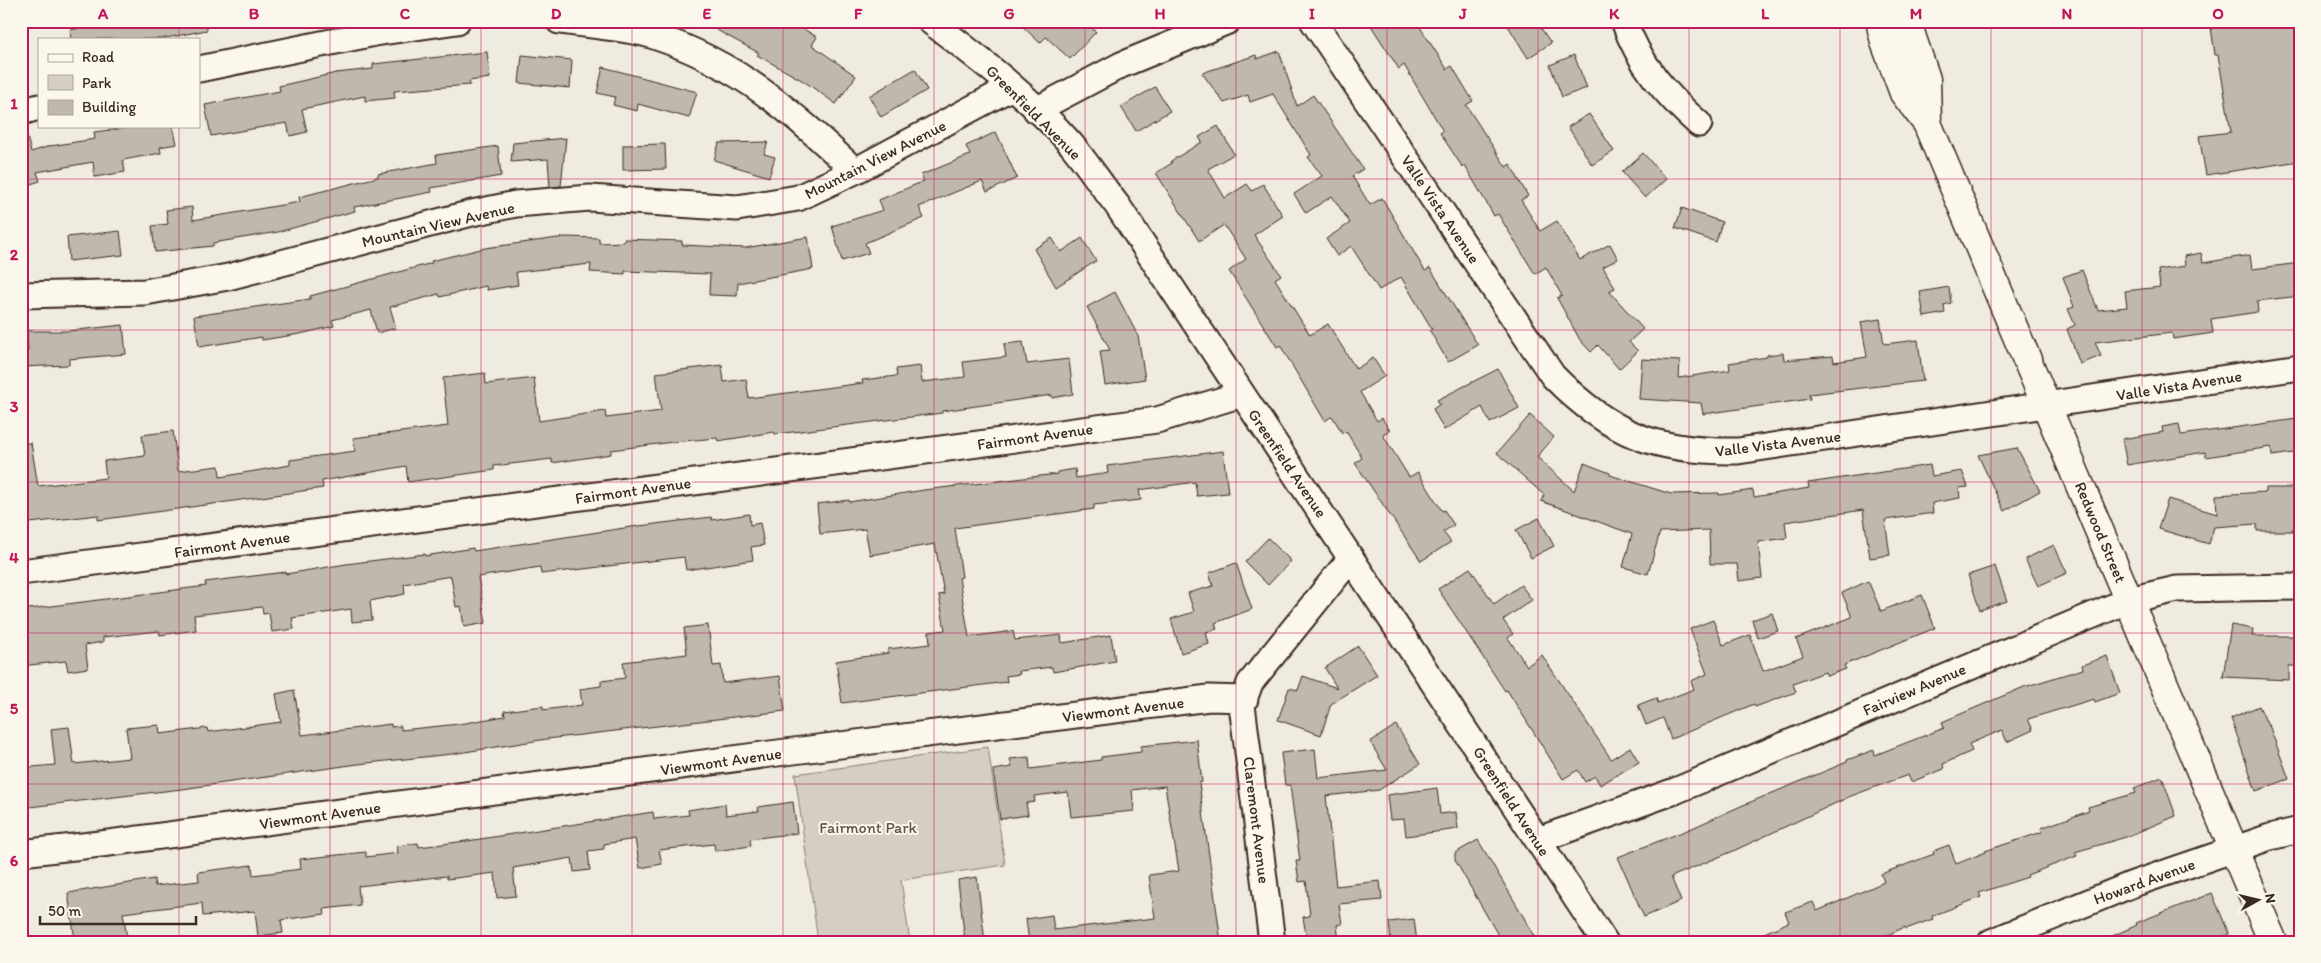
<svg xmlns="http://www.w3.org/2000/svg" width="2321" height="963" viewBox="0 0 2321 963" font-family="Itim,sans-serif">
	<style>
		.green { fill: #d5cec3; stroke: #887c70 }
		.building { fill: #c0b8ad; stroke: #3b2a1e }
		.lines { fill: none; stroke-linecap: round; stroke-linejoin: round }
		.minor-casing { stroke: #3b2a1e; stroke-width: 29 }
		.secondary-casing { stroke: #3b2a1e; stroke-width: 31 }
		.minor { stroke: #fbf7ec; stroke-width: 25 }
		.secondary { stroke: #fbf7ec; stroke-width: 28 }
		.grid { fill: none; stroke: #c2185b; stroke-width: 1; stroke-opacity: 0.55 }
		.labels { text-anchor: middle; stroke-width: 4; stroke-linejoin: round; paint-order: stroke }
		.street-label { font-size: 16px; fill: #3b2a1e; stroke: #fbf7ec }
		.park-label { font-size: 16px; fill: #625347; stroke: #fbf7ec }
		.neatline { fill: none; stroke: #c2185b; stroke-width: 2 }
		.grid-label { font-size: 16px; text-anchor: middle; font-weight: bold; fill: #c2185b }
	</style>
	<rect width="100%" height="100%" fill="#f0ebe0"/>
	<filter id="ink" filterUnits="userSpaceOnUse"><feTurbulence type="fractalNoise" baseFrequency=".02" numOctaves="2"/><feDisplacementMap in="SourceGraphic" scale="10" xChannelSelector="R" yChannelSelector="G"/><feConvolveMatrix kernelMatrix="1 2 1 2 8 2 1 2 1" color-interpolation-filters="sRGB"/></filter>
	<g filter="url(#ink)">
		<path class="green" d="M988 747 1005 865 901 880 910 942H818L795 774Z"/>
		<path class="building" d="M120 21H206L207 30 161 39H71L70 30Z
			M700 21H790L817 37 812 45 856 76 836 104 805 82 757 55 759 53Z
			M1017 21H1084L1096 32 1070 59 1046 37 1040 43Z
			M1368 21H1416L1447 69 1452 66 1473 101 1466 105 1506 167 1510 164 1528 196 1521 200 1540 231 1557 221 1580 260 1610 244 1618 259 1603 267 1615 288 1609 291 1643 329 1629 342 1638 351 1619 369 1598 345 1591 352 1580 340 1557 298 1562 296 1546 267 1535 274 1498 214 1494 216 1465 166 1463 168 1440 133 1443 131 1404 65 1399 69Z
			M1505 21H1536L1551 43 1528 58Z
			M2212 21H2300V161L2206 175 2199 136 2231 132 2218 55H2215L2211 27H2213Z
			M1279 51 1297 106 1313 95 1363 169 1352 176 1370 205 1382 198 1425 271 1430 268 1478 345 1448 362 1430 331 1432 329 1401 277 1379 290 1351 246 1337 256 1326 239 1350 223 1332 196 1306 213 1294 194 1322 176 1308 157 1311 155 1273 94 1250 102 1248 95 1224 103 1202 73 1256 55 1257 59Z
			M487 52 490 78 469 81 470 85 394 91 395 98 365 101V96L302 109 307 132 290 136 287 123 211 136 205 105 280 91 279 86 336 73 373 69V64Z
			M522 55 572 60 570 88 519 83Z
			M1574 55 1587 88 1562 97 1550 65Z
			M603 67 697 92 689 118 638 104 637 111 613 105 615 97 597 93Z
			M915 69 927 90 881 117 869 96Z
			M1155 87 1170 111 1136 131 1121 107Z
			M1589 114 1614 151 1592 165 1568 127Z
			M141 126H173L177 144 160 147 161 153 123 160 125 172 95 177 93 162 37 172 40 181 21 187V133H26L31 152 50 146 95 139 94 132Z
			M1218 126 1234 154 1208 169 1225 198 1247 184 1252 191 1263 184 1283 216 1254 235 1281 275 1275 279 1310 335 1328 324 1356 369 1373 358 1385 376 1360 392 1377 421 1382 418 1390 431 1383 435 1409 477 1418 472 1442 511 1444 510 1454 525 1443 532 1451 542 1421 561 1355 463 1362 458 1346 431 1343 434 1332 416 1325 421 1280 345 1277 347 1229 271 1246 259 1224 225 1199 241 1156 173 1172 163 1171 161 1202 142 1199 137Z
			M996 132 1017 178 987 192 982 181 919 207 924 218 865 243 869 253 842 261 832 226 883 210 879 200 924 181 921 175 970 155 966 146Z
			M566 138 561 186 550 187 548 159 511 162 513 143Z
			M768 142 764 154 775 157 769 177 714 160 719 143Z
			M665 144 666 169 623 170V145Z
			M498 146 501 176 431 188 432 192 354 207 355 211 278 232 213 243V246L155 252 152 226 168 224 166 210 192 207 193 220 300 202 299 197 378 177V174L437 163 436 155Z
			M1643 153 1666 179 1645 198 1622 172Z
			M1682 208 1722 222 1716 242 1675 228Z
			M120 231 123 255 69 261 67 237Z
			M565 237 599 238V243L624 242V239L682 241V245L745 248 808 237 813 269 738 283 737 296 709 295 710 274 625 271V274L590 272 591 264 516 272 518 285 487 290 486 286 440 297 439 294 390 307 396 328 377 333 371 310 332 320 334 326 300 334 262 340V337L199 347 194 316 310 299V296L432 263 431 261 485 248Z
			M1052 238 1061 252 1082 238 1096 261 1056 287 1034 249Z
			M2201 253 2203 263 2250 255 2252 269 2300 263V296L2257 301 2258 312 2211 319 2213 333 2173 339 2172 333 2095 342 2101 356 2080 364 2067 329 2075 325 2068 309 2074 307 2063 277 2082 270 2098 310 2127 307 2125 291 2160 287 2158 270 2185 266 2184 256Z
			M1949 287 1951 303 1944 305 1945 313 1924 317 1920 292Z
			M1115 292 1138 336 1145 379 1105 385 1100 351 1110 350 1087 307Z
			M1880 319 1884 344 1918 340 1923 381 1809 394 1810 399 1703 414 1701 403 1639 399 1642 359 1680 361 1679 378 1730 370 1729 363 1767 357V355L1783 353 1784 360 1833 356 1834 362 1867 357 1861 322Z
			M123 325 126 354 69 359V365L21 367V351H28L27 331H68Z
			M1023 342 1027 364 1069 359 1073 394 1052 398V395L942 411V413L801 431 775 434 774 432 718 441 717 438 673 442 611 450V454L552 463V459L494 466V470L408 482 406 466 322 481 323 488 227 502 98 520V515L21 524V443H31L38 486 106 478 104 461 145 456 142 435 173 431 178 471 219 466 220 477 290 465V460L355 451 353 438 448 426 443 378 485 373 486 384 534 378 539 421 605 411 606 418 661 411 656 373 722 365 724 382 746 379 749 398 863 383 862 380 897 376 896 369 920 366 922 382 965 377 963 362 1006 357 1004 344Z
			M1498 369 1519 408 1490 423 1482 407 1444 430 1433 409 1440 404 1437 400Z
			M1530 415 1554 437 1537 457 1574 491 1584 463 1610 473V475L1671 494 1719 493V495L1753 490 1754 497 1809 488 1808 483 1930 465 1932 476 1962 471 1968 487 1959 488 1960 498 1932 503 1933 513 1885 520 1890 555 1870 558 1863 510 1785 522 1787 538 1758 542 1762 578 1739 581 1737 564H1710L1709 530 1660 532 1648 574 1623 567 1632 534 1541 501 1544 495 1497 453Z
			M2297 419 2298 427H2300V452L2272 456 2271 447 2206 457 2205 452 2127 465 2122 439 2163 432 2162 427 2179 424 2181 435Z
			M2017 448 2040 491 2004 511 1978 455Z
			M1223 451 1228 493 1197 496 1195 482 1139 490 1141 500 1094 505V509L955 528 962 577 959 578 969 637 1013 631 1015 640 1061 635 1062 643 1111 635 1115 661 1053 672 1052 667 1019 671 1020 674 1006 676 1007 682 842 703 836 661 888 653V649L930 644 929 632 945 630 939 595 944 594 935 544 870 555 865 529 820 534 817 504 849 500V502L924 490 1057 474V472L1075 469 1076 478 1108 473 1107 466Z
			M2265 488H2300V529H2292L2293 531H2257V524L2214 527 2209 544 2158 529 2168 499 2217 514 2216 495 2265 492Z
			M749 514 750 525 760 523 764 545 751 547 753 560 686 570 684 557 541 574 540 567 478 577 486 623 464 627 461 606 456 607 451 576 404 584 405 594 370 601 372 620 352 622 351 609 292 618 294 629 272 632 269 613 263 614 262 607 194 615 196 630 160 635 159 631 103 637V642L85 645 88 668 68 671 66 661 21 666V610L206 586 205 582 286 572V574L346 564 425 554V556L473 548 474 551 631 527 711 517 712 520Z
			M1539 518 1554 546 1531 558 1516 530Z
			M1268 538 1291 561 1268 585 1245 562Z
			M2054 545 2067 573 2038 586 2025 559Z
			M1236 563 1252 609 1215 623 1217 629 1206 632 1209 644 1181 653 1171 619 1194 612 1188 593 1213 586 1209 573Z
			M1995 566 2007 601 1980 610 1968 575Z
			M1470 568 1494 604 1521 585 1532 600 1503 620 1513 634 1508 638 1527 666 1542 655 1611 759 1630 747 1639 762 1600 785 1595 776 1585 782 1578 770 1563 779 1507 690 1505 691 1438 589Z
			M1868 581 1881 611 1922 595 1935 628 1844 665 1846 669 1827 676 1825 672 1793 684 1796 692 1755 707 1754 704 1671 739 1663 718 1646 725 1638 705 1656 698 1658 703 1694 689 1691 681 1707 674 1690 629 1713 620 1723 645 1750 635 1763 671 1803 656 1796 639 1852 617 1842 593Z
			M1772 613 1778 631 1758 638 1752 620Z
			M708 625 713 666 721 665 723 683 780 676 785 711 547 739 452 754 358 764 182 789 21 808V768L55 765 51 729 69 727 74 764 130 758 126 728 159 725 160 734 207 728 208 732 281 722 276 694 294 690 302 735 391 724V727L401 726V730L459 724 505 716 504 711 543 706V710L582 705 580 689 601 686V681L625 678 623 662 687 654 684 628Z
			M2231 625 2253 629 2252 636H2300V666H2289V680L2223 677Z
			M1358 646 1377 675 1331 704 1321 735 1278 720 1289 688 1298 690 1303 676 1337 688 1325 668Z
			M2107 656 2120 693 2095 702 2094 699 2028 719 2033 730 2007 742 2002 730 1969 744 1972 751 1943 764 1944 769 1911 782 1908 775 1851 796 1731 852 1671 877 1681 901 1644 917 1618 857 1690 829 1741 806 1847 762V760L1874 750 1875 755 1944 728 1942 722 2024 687 2083 669 2082 665Z
			M2259 706 2268 726 2269 725 2289 779 2256 791 2231 718Z
			M1396 725 1420 764 1379 790 1326 796 1336 886 1380 881 1382 900 1339 904 1342 924 1337 925 1339 942H1307L1303 917 1310 916 1306 881 1299 882 1296 861H1300L1290 785H1285L1281 753 1315 749 1318 778 1387 770 1370 742Z
			M1197 740 1202 782 1199 783 1221 942H1163V939L1144 942H1029L1026 919 1052 915 1054 930 1155 918 1149 875 1179 871 1165 786 1132 790 1134 811 1071 817 1068 792 1034 796 1035 802 1026 803 1028 815 1000 819 993 770 1012 767 1010 759 1029 757 1030 769 1101 760V757L1141 752V746Z
			M2162 777 2176 816 2126 837 2075 852 2077 856 2027 875 2028 877 1979 893 1981 897 1932 916 1933 919 1906 929 1905 927 1872 942H1744L1789 922 1785 912 1813 902 1817 911 1884 882 1881 874 1934 854 1933 851 1949 845 1956 864 1986 852 1985 851 2042 832 2041 828 2089 811 2088 807 2136 793 2134 788Z
			M1437 788 1440 814 1456 812 1458 829 1406 836 1404 819 1390 820 1387 795Z
			M793 802 797 833 750 839 751 846 715 851 714 844 659 850 662 864 640 868 635 839 604 844V849L588 851 590 870 574 872 572 858 513 868 516 896 497 898 495 873 447 879V876L358 886 360 905 324 909 325 914 281 920 283 933 258 936 255 911 203 916 202 903 123 913 127 938 102 942V936L75 940 68 893 154 879 155 886 199 881 198 872 252 865 253 875 301 869 300 859 366 852V857L398 853 397 846 418 843 419 847 474 840 653 812 654 819 689 815 688 810 725 804 726 815 759 811 758 807Z
			M1478 840 1522 914 1537 942H1502L1455 860V853Z
			M977 877 985 942H965L958 880Z
			M2212 893 2229 934 2211 942H2099L2137 925 2136 923Z
			M1414 919 1417 942H1391L1389 922Z"/>
		<g class="lines">
			<defs>
				<path id="minor" d="M559 21C587 25 629 28 654 36 739 64 791 111 855 171
					M930 21C980 59 1029 97 1071 144 1087 163 1101 185 1117 205L1605 942
					M1313 21 1553 376C1611 435 1656 452 1738 451L2300 367
					M1624 21C1639 64 1666 95 1699 124
					M199 69 375 33 457 21
					M1036 110 1121 65 1228 21
					M21 112 39 107
					M21 295 145 292 228 277 472 213 516 204 590 198 737 208 798 198 855 171 1012 87
					M21 572 1157 420 1242 394
					M1538 840 1675 791 2129 600 2177 589 2300 587
					M21 853 109 843 770 754 1209 698 1245 699
					M1272 942 1242 705 1250 683 1351 558
					M1991 942 2133 884 2270 837 2300 830"/>
				<path id="secondary" d="M1880 21 1885 42 1904 93 1927 123 2273 942
					M1909 21 1911 35 1926 79 1927 123"/>
			</defs>
			<use href="#minor" class="minor-casing"/>
			<use href="#secondary" class="secondary-casing"/>
			<use href="#minor" class="minor"/>
			<use href="#secondary" class="secondary"/>
		</g>
	</g>
	<path class="grid" d="M179 21V39M330 21V942M481 21V942M632 21V942M783 21V942M934 21V942M1085 21V942M1236 21V942M1387 21V942M1538 21V942M1689 21V942M1840 21V942M1991 21V942M2142 21V942M179 126V942M21 179H2300M21 330H2300M21 482H2300M21 633H2300M21 784H2300"/>
	<g class="labels">
		<g class="street-label">
			<text transform="translate(1034 112) rotate(45)" y="6">Greenfield Avenue</text>
			<text transform="translate(875 159) rotate(-27)" y="6">Mountain View Avenue</text>
			<text transform="translate(1441 209) rotate(56)" y="6">Valle Vista Avenue</text>
			<text transform="translate(438 224) rotate(-13)" y="6">Mountain View Avenue</text>
			<text transform="translate(2179 385) rotate(-9)" y="6">Valle Vista Avenue</text>
			<text transform="translate(1035 436) rotate(-8)" y="6">Fairmont Avenue</text>
			<text transform="translate(1778 443) rotate(-7)" y="6">Valle Vista Avenue</text>
			<text transform="translate(1288 463) rotate(56)" y="6">Greenfield Avenue</text>
			<text transform="translate(633 490) rotate(-8)" y="6">Fairmont Avenue</text>
			<text transform="translate(2101 532) rotate(67)" y="6">Redwood Street</text>
			<text transform="translate(232 544) rotate(-8)" y="6">Fairmont Avenue</text>
			<text transform="translate(1914 689) rotate(-23)" y="6">Fairview Avenue</text>
			<text transform="translate(1123 709) rotate(-7)" y="6">Viewmont Avenue</text>
			<text transform="translate(721 761) rotate(-8)" y="6">Viewmont Avenue</text>
			<text transform="translate(1512 801) rotate(57)" y="6">Greenfield Avenue</text>
			<text transform="translate(320 815) rotate(-8)" y="6">Viewmont Avenue</text>
			<text transform="translate(1257 820) rotate(83)" y="6">Claremont Avenue</text>
			<text transform="translate(2144 881) rotate(-20)" y="6">Howard Avenue</text>
		</g>
		<g class="park-label">
			<text x="868" y="833">Fairmont Park</text>
		</g>
	</g>
	<rect width="2321" height="963" fill="none" stroke="#fbf7ec" stroke-width="55"/>
	<rect x="38" y="38" width="162" height="90" fill="#fbf7ec" stroke="#aea59a"/>
	<rect x="48" y="54" width="25" height="8" fill="#fbf7ec" stroke="#aea59a"/>
	<text x="82" y="62" font-size="15" fill="#3b2a1e">Road</text>
	<rect x="48" y="75" width="25" height="15" fill="#d5cec3" stroke="#aea59a"/>
	<text x="82" y="88" font-size="15" fill="#3b2a1e">Park</text>
	<rect x="48" y="100" width="25" height="15" fill="#c0b8ad" stroke="#aea59a"/>
	<text x="82" y="112" font-size="15" fill="#3b2a1e">Building</text>
	<g transform="translate(2258 900) rotate(82)" stroke="#fbf7ec" stroke-width="4" paint-order="stroke">
	<path d="M0-4L9 19L0 12L-9 19Z" fill="#3b2a1e"/>
	<text y="-8" font-size="14" font-weight="bold" text-anchor="middle" fill="#3b2a1e">N</text>
	</g>
	<path d="M40 916v8h156v-8" fill="none" stroke="#3b2a1e" stroke-width="2.5"/>
	<text x="48" y="916" font-size="15" fill="#3b2a1e" stroke="#fbf7ec" stroke-width="4" paint-order="stroke">50 m</text>
	<rect x="28" y="28" width="2266" height="908" class="neatline"/>
	<g class="grid-label">
		<text x="103" y="19">A</text>
		<text x="254" y="19">B</text>
		<text x="405" y="19">C</text>
		<text x="556" y="19">D</text>
		<text x="707" y="19">E</text>
		<text x="858" y="19">F</text>
		<text x="1009" y="19">G</text>
		<text x="1160" y="19">H</text>
		<text x="1312" y="19">I</text>
		<text x="1463" y="19">J</text>
		<text x="1614" y="19">K</text>
		<text x="1765" y="19">L</text>
		<text x="1916" y="19">M</text>
		<text x="2067" y="19">N</text>
		<text x="2218" y="19">O</text>
		<text x="14" y="109">1</text>
		<text x="14" y="260">2</text>
		<text x="14" y="412">3</text>
		<text x="14" y="563">4</text>
		<text x="14" y="714">5</text>
		<text x="14" y="866">6</text>
	</g>
</svg>
